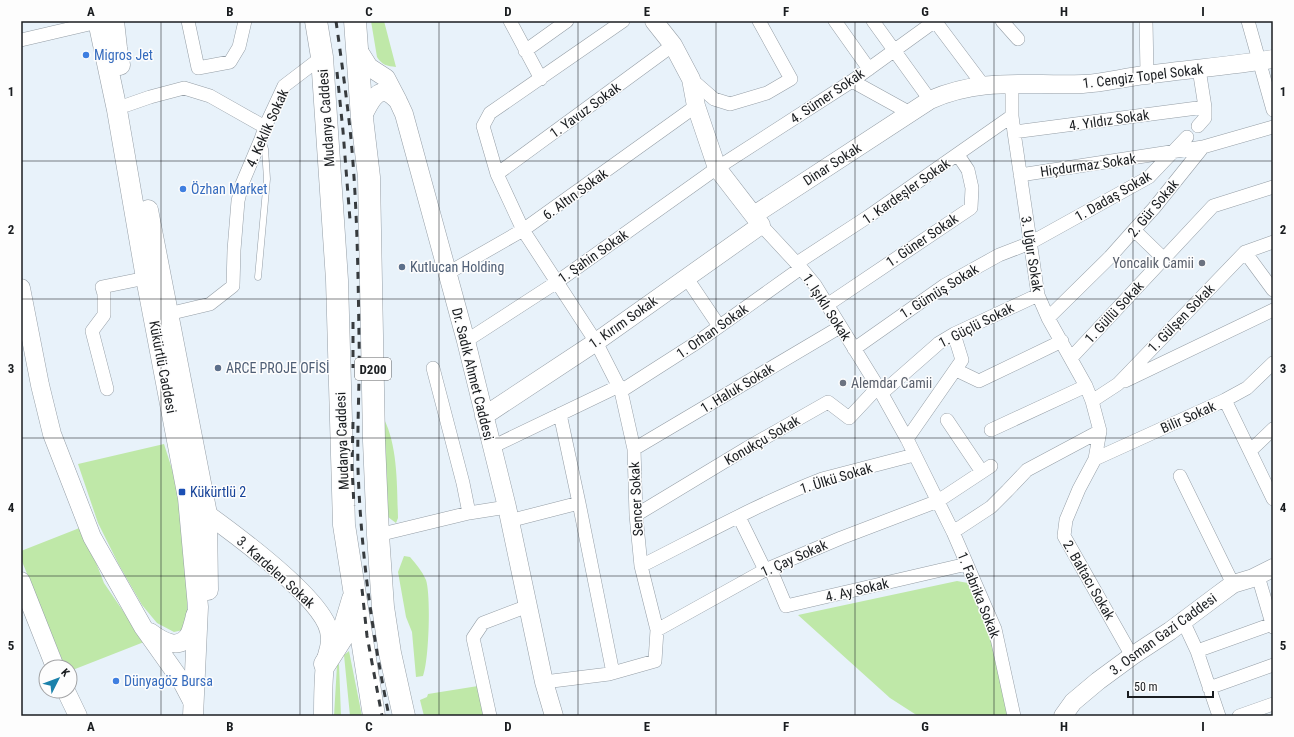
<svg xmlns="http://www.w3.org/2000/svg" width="1294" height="737" viewBox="0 0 1294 737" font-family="'Roboto Condensed',sans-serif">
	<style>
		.green { fill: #bfe8a8 }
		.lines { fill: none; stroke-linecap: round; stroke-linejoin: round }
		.lane-casing { stroke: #959ea6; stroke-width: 7 }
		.street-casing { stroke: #959ea6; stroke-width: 14 }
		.secondary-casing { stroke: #959ea6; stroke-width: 19 }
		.primary-casing { stroke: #959ea6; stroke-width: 21 }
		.highway-casing { stroke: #959ea6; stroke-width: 23 }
		.lane { stroke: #fff; stroke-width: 6 }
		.street { stroke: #fff; stroke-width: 13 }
		.secondary { stroke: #fff; stroke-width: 18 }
		.primary { stroke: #fff; stroke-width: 20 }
		.highway { stroke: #fff; stroke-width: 22 }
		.rail { stroke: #373b3e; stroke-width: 3; stroke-dasharray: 7 7; stroke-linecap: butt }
		.grid { fill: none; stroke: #1a1d20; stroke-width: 1; stroke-opacity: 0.55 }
		.shop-dot { fill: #3f7fe0; stroke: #fdfdfd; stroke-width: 1.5 }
		.worship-dot { fill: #6b7280; stroke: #fdfdfd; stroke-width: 1.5 }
		.service-dot { fill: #5c6f8a; stroke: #fdfdfd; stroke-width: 1.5 }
		.transit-dot { fill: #1a4fb4; stroke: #fdfdfd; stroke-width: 1.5 }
		.labels { text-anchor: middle; stroke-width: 3; stroke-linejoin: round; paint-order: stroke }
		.shield { fill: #fdfdfd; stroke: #5e6062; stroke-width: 1 }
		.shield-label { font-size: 13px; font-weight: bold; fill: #1a1d20 }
		.shop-label { font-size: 14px; fill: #366cbe; stroke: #fdfdfd; text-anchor: start }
		.street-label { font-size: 14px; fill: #1a1d20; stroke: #fdfdfd }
		.worship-label { font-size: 14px; fill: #5b616d; stroke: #fdfdfd; text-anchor: end }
		.service-label { font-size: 14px; fill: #4e5e75; stroke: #fdfdfd; text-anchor: start }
		.transit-label { font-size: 14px; fill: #164399; stroke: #fdfdfd; text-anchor: start }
		.neatline { fill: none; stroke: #1a1d20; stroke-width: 1.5 }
		.grid-label { font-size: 13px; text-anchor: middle; font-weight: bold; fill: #1a1d20 }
	</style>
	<rect width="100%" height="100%" fill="#e8f2fa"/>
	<path class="green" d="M371 21H384L396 67C387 66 382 65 377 57Z
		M384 419C398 447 397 487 398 518L396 523 388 517Z
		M164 444 178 488 190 552 187 602 188 619 183 630 174 632 157 623 142 605 119 565 98 523 78 464Z
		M82 527 104 583 144 642 70 671V667H65L21 559V551Z
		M404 556 410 557C416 564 422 571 426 580 431 595 429 660 423 676L416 677 412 632 406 617 398 572Z
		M957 581 968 583 993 636 1010 716H918L890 698 798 615Z
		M349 651 362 716H350L344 655Z
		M339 664 341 716H334L337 665Z
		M478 686 486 716H424L420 700 427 697 428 694Z"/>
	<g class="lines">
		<defs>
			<path id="lane" d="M258 277 267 179 265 149 262 140"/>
			<path id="street" d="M188 21 198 68 230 62 239 47 245 21
				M510 21 541 79
				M835 21 869 69
				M873 21 930 100
				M935 21 983 85
				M1002 21 1018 39
				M1146 21 1147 74
				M1248 21 1273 110
				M21 40 98 22
				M525 51 567 21
				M691 79 714 99 730 104 767 93 791 79 759 21
				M852 81 910 113
				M1012 83V116L1014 132 1038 295 1048 318 1086 386 1092 401 1100 431 1095 459 1079 489 1066 520 1064 536 1132 656
				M127 105 150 97 184 88 210 96 265 127
				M1198 126 1205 118V107L1199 69
				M1014 132 1205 107
				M497 174 673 45
				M1020 175 1203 147
				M761 225 801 268 815 285 878 387 907 439 953 532 995 629 1014 716
				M1134 230 1164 259
				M1245 252 1273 290
				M797 263 869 216 1012 116
				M448 273 523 230 696 106
				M686 277 719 326
				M827 305 971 208 972 188 968 170 958 155
				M168 314 210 304 233 286 234 250 238 201 242 184 261 139 265 127 284 86 322 57
				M1048 318 1110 257 1134 230 1154 208 1203 147 1273 127
				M466 341 557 282 717 168 852 81 935 21
				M854 349 945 285 999 255 1030 243 1149 177 1187 137
				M1071 358 1213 206 1273 187
				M433 368 463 483 469 513
				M956 370 979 381 1062 341
				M1125 381 1273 310
				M107 389 92 331 104 315V294L102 287 146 278
				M621 391 696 343 801 268
				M882 393 939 343 954 334 1038 295
				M1225 400 1273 499
				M1092 401 1118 384 1245 252 1273 242
				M560 414 579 503 613 673
				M947 420 982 472
				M991 430 1086 386
				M907 439 962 360 954 334
				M492 447 619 386
				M634 449 840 327
				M1250 451 1273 429
				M1095 459 1225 400 1247 388 1273 363
				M1180 476 1233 584
				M636 515 747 448 828 402 849 418 878 387
				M739 517 765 570
				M509 521 579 503
				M953 532 991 507 1007 491 1027 470 1100 431
				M378 535 469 513 507 507
				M641 566C701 536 760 503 822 479L914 455
				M770 568 786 606 967 564
				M1258 576 1273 627
				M1183 621 1197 651 1219 716
				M657 630 765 570 841 538 938 501 991 466
				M1197 651 1272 624
				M544 682 609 674 655 661 657 630 641 566 636 515 634 449 621 391 596 342 523 230 497 174 483 126 490 113 623 21
				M1209 688 1273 665
				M490 716 473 638 483 623 528 606
				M1239 716 1273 704"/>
			<path id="secondary" d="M357 48 369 67 386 78 398 101 404 114 466 341 507 507 544 682 554 716
				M362 118C366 110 374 91 385 92 390 93 395 98 398 101
				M754 215 930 100C982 77 1028 86 1083 84 1104 83 1125 77 1146 75 1188 69 1231 66 1273 59
				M21 288 40 385 52 434 92 537 143 627 182 682 193 703
				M484 416 596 342 761 225 717 168 696 106 691 79 673 45 654 21
				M207 514C236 535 322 598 329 631 332 646 327 651 325 664 323 681 323 699 323 716
				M21 581 55 667
				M150 632C162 641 180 652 190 633 192 627 194 621 195 615
				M66 691 78 716
				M1063 716 1073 702 1098 681 1132 656 1170 631 1218 595 1233 584 1253 578 1273 568"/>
			<path id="primary" d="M98 21 117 110 146 278 188 498 198 607 193 716
				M114 21 117 48 120 65
				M148 210 207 514 208 590"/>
			<path id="highway" d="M316 21 322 57 337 280 344 525 374 716
				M355 21 362 118 369 177 374 441 378 535 383 607 390 653 404 716
				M325 664 341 639 353 599"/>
		</defs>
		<use href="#lane" class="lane-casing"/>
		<use href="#street" class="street-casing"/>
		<use href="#secondary" class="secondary-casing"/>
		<use href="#primary" class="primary-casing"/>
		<use href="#highway" class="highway-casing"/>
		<use href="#lane" class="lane"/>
		<use href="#street" class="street"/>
		<use href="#secondary" class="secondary"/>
		<use href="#primary" class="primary"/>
		<use href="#highway" class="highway"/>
		<path class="rail" d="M336 21C341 57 346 93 350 129 357 197 358 267 359 336 360 380 357 425 358 469 361 552 372 634 389 716
			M337 72 343 131 350 220
			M353 322V368
			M353 422 352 467 354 506
			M362 589 367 636 382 716"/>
	</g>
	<path class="grid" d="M161 21V716M300 21V716M439 21V716M578 21V716M716 21V716M855 21V716M994 21V716M1133 21V716M21 161H1273M21 299H1273M21 438H1273M21 576H1273"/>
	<g class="shop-dot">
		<circle cx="86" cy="55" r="4"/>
		<circle cx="183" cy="189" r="4"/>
		<circle cx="116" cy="681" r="4"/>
	</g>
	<g class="worship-dot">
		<circle cx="1202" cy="263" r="4"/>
		<circle cx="843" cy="383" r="4"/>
	</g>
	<g class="service-dot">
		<circle cx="402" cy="267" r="4"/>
		<circle cx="218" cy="368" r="4"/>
	</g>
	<rect class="transit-dot" x="178" y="488" width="8" height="8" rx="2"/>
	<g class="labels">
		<rect class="shield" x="355" y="358" width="36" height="22" rx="3"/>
		<g class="shield-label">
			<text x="373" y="374">D200</text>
		</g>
		<g class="shop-label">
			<text x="94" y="60">Migros Jet</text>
			<text x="191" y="194">Özhan Market</text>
			<text x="124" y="686">Dünyagöz Bursa</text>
		</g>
		<g class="street-label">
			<text transform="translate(1143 76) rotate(-7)" y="5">1. Cengiz Topel Sokak</text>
			<text transform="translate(827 96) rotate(-34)" y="5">4. Sümer Sokak</text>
			<text transform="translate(585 110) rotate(-36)" y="5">1. Yavuz Sokak</text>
			<text transform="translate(326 118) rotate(-94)" y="5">Mudanya Caddesi</text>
			<text transform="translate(1109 120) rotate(-8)" y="5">4. Yıldız Sokak</text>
			<text transform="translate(267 128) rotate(-66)" y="5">4. Keklik Sokak</text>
			<text transform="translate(832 164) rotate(-33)" y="5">Dinar Sokak</text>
			<text transform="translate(1088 165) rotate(-8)" y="5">Hiçdurmaz Sokak</text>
			<text transform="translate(906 191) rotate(-35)" y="5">1. Kardeşler Sokak</text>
			<text transform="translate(575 194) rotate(-36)" y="5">6. Altın Sokak</text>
			<text transform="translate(1113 196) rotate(-30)" y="5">1. Dadaş Sokak</text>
			<text transform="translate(1153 208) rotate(-50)" y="5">2. Gür Sokak</text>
			<text transform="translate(922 240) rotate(-34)" y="5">1. Güner Sokak</text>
			<text transform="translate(1032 254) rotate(81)" y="5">3. Uğur Sokak</text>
			<text transform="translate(593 256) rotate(-35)" y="5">1. Şahin Sokak</text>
			<text transform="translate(939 291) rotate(-32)" y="5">1. Gümüş Sokak</text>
			<text transform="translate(827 307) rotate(57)" y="5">1. Işıklı Sokak</text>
			<text transform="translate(1114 312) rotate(-47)" y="5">1. Güllü Sokak</text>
			<text transform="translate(1181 318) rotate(-46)" y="5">1. Gülşen Sokak</text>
			<text transform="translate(623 322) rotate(-35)" y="5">1. Kırım Sokak</text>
			<text transform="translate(976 325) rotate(-27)" y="5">1. Güçlü Sokak</text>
			<text transform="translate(712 331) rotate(-35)" y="5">1. Orhan Sokak</text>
			<text transform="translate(163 367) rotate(79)" y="5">Kükürtlü Caddesi</text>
			<text transform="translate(473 374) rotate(76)" y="5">Dr. Sadık Ahmet Caddesi</text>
			<text transform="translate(737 388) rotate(-31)" y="5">1. Haluk Sokak</text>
			<text transform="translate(1188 417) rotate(-24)" y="5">Bilir Sokak</text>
			<text transform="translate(762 440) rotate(-30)" y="5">Konukçu Sokak</text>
			<text transform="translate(342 441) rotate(-92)" y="5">Mudanya Caddesi</text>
			<text transform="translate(836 478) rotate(-17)" y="5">1. Ülkü Sokak</text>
			<text transform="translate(636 499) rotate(-93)" y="5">Sencer Sokak</text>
			<text transform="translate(794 558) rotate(-24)" y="5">1. Çay Sokak</text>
			<text transform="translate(276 572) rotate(42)" y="5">3. Kardelen Sokak</text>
			<text transform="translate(1089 580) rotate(60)" y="5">2. Baltacı Sokak</text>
			<text transform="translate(857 590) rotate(-13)" y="5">4. Ay Sokak</text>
			<text transform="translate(979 595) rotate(68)" y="5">1. Fabrika Sokak</text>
			<text transform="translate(1163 634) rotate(-36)" y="5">3. Osman Gazi Caddesi</text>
		</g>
		<g class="worship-label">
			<text x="1194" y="268">Yoncalık Camii</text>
			<text x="851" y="388" text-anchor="start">Alemdar Camii</text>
		</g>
		<g class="service-label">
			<text x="410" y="272">Kutlucan Holding</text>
			<text x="226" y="373">ARCE PROJE OFİSİ</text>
		</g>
		<g class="transit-label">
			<text x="190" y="497">Kükürtlü 2</text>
		</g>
	</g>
	<rect width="1294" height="737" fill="none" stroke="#fdfdfd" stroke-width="44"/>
	<g transform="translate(58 679) rotate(48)"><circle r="19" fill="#fdfdfd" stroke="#a2a3a5"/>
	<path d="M0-3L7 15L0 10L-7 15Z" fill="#1a81ab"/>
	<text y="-6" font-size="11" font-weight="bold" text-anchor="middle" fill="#1a1d20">K</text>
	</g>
	<path d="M1128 691v6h85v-6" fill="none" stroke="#1a1d20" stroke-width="2"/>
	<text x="1134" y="691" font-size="12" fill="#1a1d20" stroke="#fdfdfd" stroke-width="3" paint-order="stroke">50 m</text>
	<rect x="22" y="22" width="1250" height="693" class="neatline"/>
	<g class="grid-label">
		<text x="91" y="16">A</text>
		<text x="230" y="16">B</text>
		<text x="369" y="16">C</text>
		<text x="508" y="16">D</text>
		<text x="647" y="16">E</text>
		<text x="786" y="16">F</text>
		<text x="925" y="16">G</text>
		<text x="1064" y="16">H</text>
		<text x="1203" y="16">I</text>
		<text x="11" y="96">1</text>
		<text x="1283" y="96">1</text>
		<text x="11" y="234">2</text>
		<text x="1283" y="234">2</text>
		<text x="11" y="373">3</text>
		<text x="1283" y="373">3</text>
		<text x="11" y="512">4</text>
		<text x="1283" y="512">4</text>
		<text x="11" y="650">5</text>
		<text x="1283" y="650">5</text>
		<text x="91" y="731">A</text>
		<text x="230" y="731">B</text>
		<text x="369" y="731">C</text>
		<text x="508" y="731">D</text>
		<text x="647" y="731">E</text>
		<text x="786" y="731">F</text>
		<text x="925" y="731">G</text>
		<text x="1064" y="731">H</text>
		<text x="1203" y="731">I</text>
	</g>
</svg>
